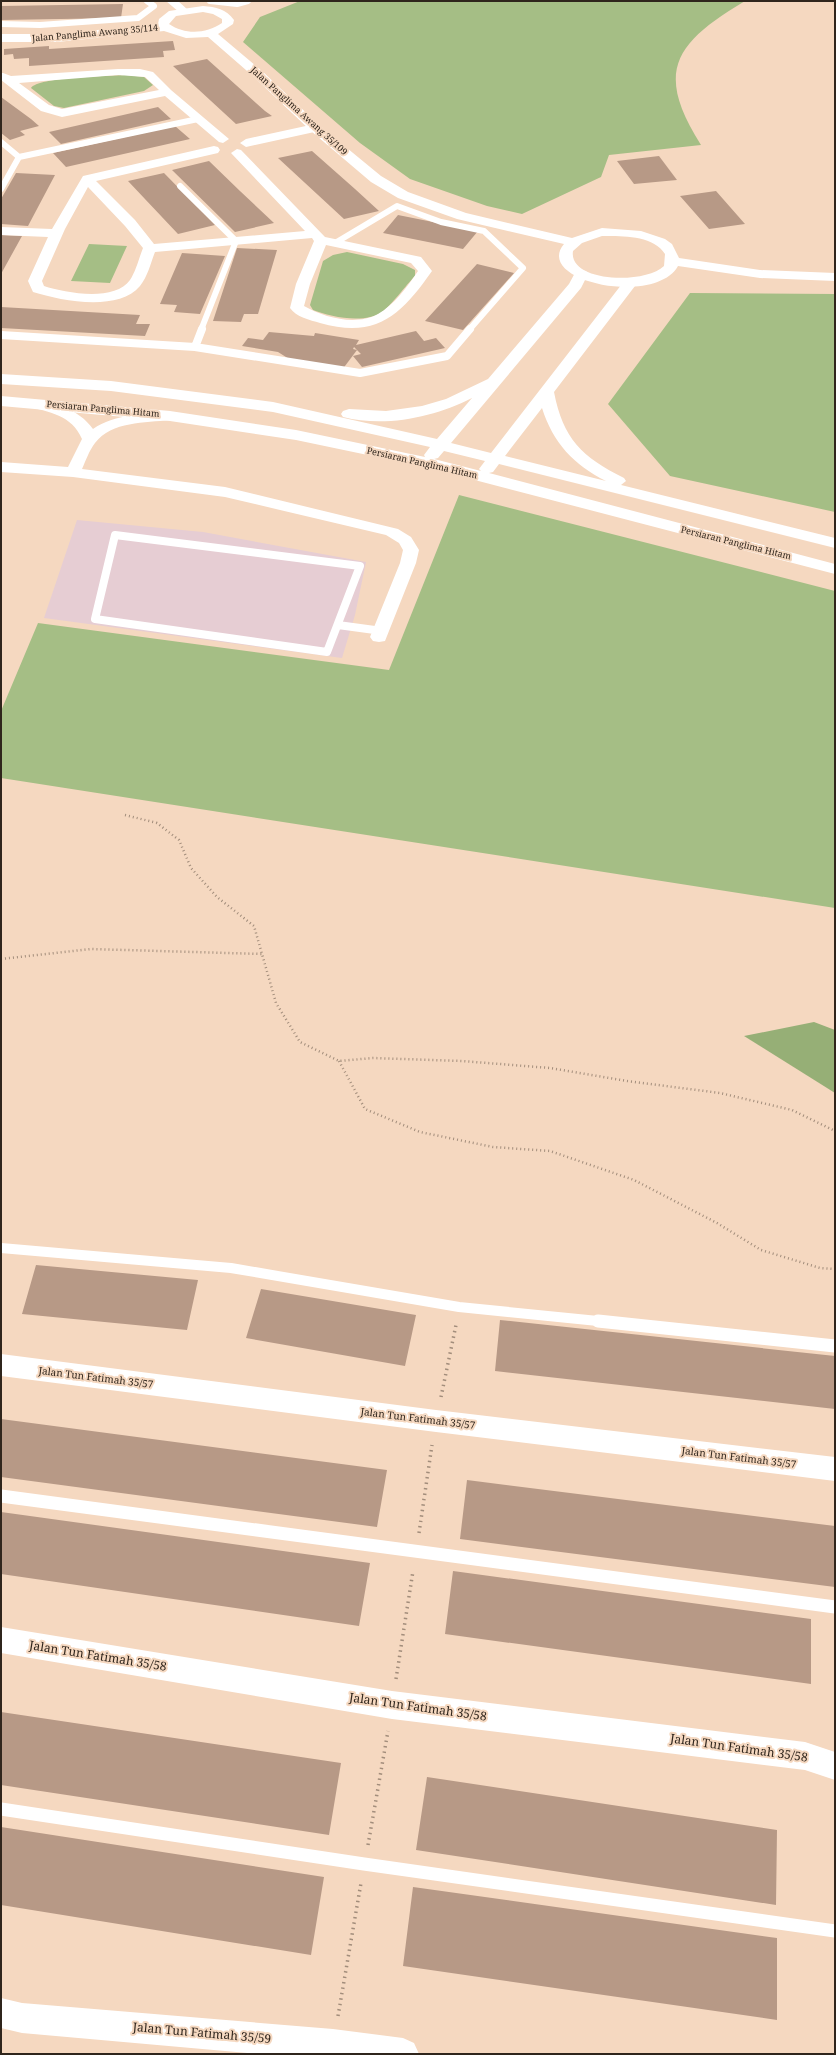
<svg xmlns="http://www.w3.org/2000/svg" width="836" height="2055" viewBox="0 0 836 2055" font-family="'Noto Serif',serif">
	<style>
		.industrial { fill: #e6cdd3 }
		.green { fill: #a5be85 }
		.forest { fill: #96af76 }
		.building { fill: #b79986 }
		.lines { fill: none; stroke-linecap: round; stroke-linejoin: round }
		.path-far1 { stroke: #a28d7b; stroke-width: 2.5; stroke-dasharray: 1 3; stroke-linecap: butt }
		.path { stroke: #a28d7b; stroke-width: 3.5; stroke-dasharray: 1.5 4; stroke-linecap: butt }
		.service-far3 { stroke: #fff; stroke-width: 6 }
		.service-far2 { stroke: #fff; stroke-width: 8 }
		.service-far1 { stroke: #fff; stroke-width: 10 }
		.service { stroke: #fff; stroke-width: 13 }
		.minor { fill: #fff; fill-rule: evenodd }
		.tertiary { fill: #fff; fill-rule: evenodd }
		.secondary { fill: #fff; fill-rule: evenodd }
		.labels { text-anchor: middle; stroke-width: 4; stroke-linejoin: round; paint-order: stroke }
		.far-street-label { font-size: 9px; fill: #2f251c; stroke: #f5d8c0 }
		.street-label { font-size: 10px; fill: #2f251c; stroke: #f5d8c0 }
		.near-street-label { font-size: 12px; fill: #2f251c; stroke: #f5d8c0 }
	</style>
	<rect width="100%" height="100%" fill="#f5d8c0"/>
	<path class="industrial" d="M77 520 203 532 366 562 355 615 342 658 44 618Z"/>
	<path class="green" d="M300 1H745C675 43 654 71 701 145L609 155 601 177 522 214 487 206 410 179 360 143 243 42 260 17Z
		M126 75 144 77 153 85 144 91 64 108 54 106 31 88C38 77 110 76 126 75Z
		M89 244 127 246 110 283 71 281Z
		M347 252 403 264 415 270V276C406 285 391 306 382 312 365 324 330 317 313 310L310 305 323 261 333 255Z
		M690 293 835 294V512L670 476 608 404Z
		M459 495 835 591V908L1 778V711L38 623 389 670Z"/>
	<path class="forest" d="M814 1022 835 1030V1093L744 1036Z"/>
	<path class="building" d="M123 4 121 18 1 20V6Z
		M173 41 175 50 163 51 164 57 29 66V58L14 59 13 54 4 55V49L49 46V49Z
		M207 59 265 111 272 116 236 124 173 66Z
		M1 97 31 119 39 126 20 131 25 135 10 140 1 133Z
		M158 107 171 119 61 144 49 132Z
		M175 126 190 139 66 167 53 153Z
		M312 151 355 189 379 211 344 219 278 158Z
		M659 156 677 180 634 184 617 161Z
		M209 161 240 191 274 223 235 232 172 170Z
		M16 173 55 175 28 226 1 224V199Z
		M164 173 215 225 178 234 128 181Z
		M716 191 745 224 709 229 680 196Z
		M398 215 478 231 463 249 383 233Z
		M1 235 22 236 1 274Z
		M237 248 277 250 258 314H244L241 322 213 321Z
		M182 253 225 256 200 314 174 312 177 305 160 304Z
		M477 264 514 273 463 330 425 321Z
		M1 307 140 315 136 324H150L145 336 1 328Z
		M416 331 424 341 436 338 445 348 362 367 353 356 361 354 354 347 353 349 357 350 342 370 294 362 278 352 242 346 248 338 263 340 269 332 314 336 315 333 359 340 356 345Z
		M36 1265 198 1280 187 1330 22 1314Z
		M261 1289 416 1315 405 1366 246 1338Z
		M500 1320 835 1356V1409L495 1371Z
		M1 1419 387 1470 377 1527 1 1477Z
		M467 1480 835 1526V1587L460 1539Z
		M1 1512 370 1563 359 1626 1 1574Z
		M453 1571 811 1619V1684L445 1634Z
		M1 1712 341 1763 329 1835 1 1785Z
		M427 1777 777 1830 776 1905 416 1850Z
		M1 1827 324 1877 311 1955 1 1905Z
		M413 1887 777 1938V2020L403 1966Z"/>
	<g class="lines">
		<path class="path-far1" d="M125 815 157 823 179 840 191 868 217 897 254 926 276 1003 300 1042 339 1061 373 1058 462 1061 550 1068 627 1081 720 1093 792 1110 835 1131
			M1 959 91 949 262 954
			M339 1061 365 1109 420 1132 493 1147 550 1151 634 1180 717 1223 761 1250 820 1268 835 1269"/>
		<path class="path" d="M441 1397 456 1325
			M419 1533 432 1445
			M396 1679 413 1571
			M368 1845 388 1731
			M338 2016 361 1883"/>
		<path class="service-far3" d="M210 1 237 4 248 1
			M1 24 40 25 138 18 154 6 147 1
			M1 142 19 157 1 189
			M19 157 198 119
			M180 186 236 241 201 330
			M335 243 397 206 441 222 484 231 523 268 469 330"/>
		<path class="service-far2" d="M1 335 195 347 360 373 447 356 470 329
			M195 347 202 329
			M115 535 360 566 327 652 95 619Z
			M338 625 382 631"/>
		<path class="service-far1" d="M1 1248 231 1268 459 1307 608 1322"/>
		<path class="service" d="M598 1321 835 1346
			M1 1496 835 1607
			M1 1809 364 1864 835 1931"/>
		<path class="minor" d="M166 1H178L188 10 187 12H179Z
			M118 69H140L153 72 171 90 229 139 223 143 219 142 165 96 62 117 41 111 1 80V73H3L11 76ZM118 75 145 77 159 90 62 109 49 105 19 83Z
			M315 124 319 125 321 128 319 131 246 147 240 143 246 139Z
			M214 146 218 147 220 150 218 153 96 181 135 220 154 244 305 231 231 153 237 149 241 150 325 237 421 257 432 271C401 315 377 339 320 323 310 320 296 317 290 308L296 284 314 241 312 238 155 252C151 262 148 276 140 286 118 312 62 301 33 292L28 281 48 237 1 235V227L52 229 83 176ZM88 187 125 226 143 248C139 258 136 271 130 280 115 302 65 293 44 286L42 281 65 229ZM326 245 411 263 418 271C408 286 394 305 378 314 356 326 325 318 304 306L310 284Z
			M31 399C55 404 78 408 93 429 115 414 144 414 170 412L175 413 177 416 175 419 170 420C145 423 112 421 95 443 89 451 86 460 82 469L225 487 398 529 411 537 419 550 416 563 385 641 379 642 373 641 370 637 400 563 403 550 399 543 386 535 225 497 73 477 1 472V462L68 467 82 439C72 415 49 412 26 406L24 403 26 400Z
			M1 1354 436 1410 835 1457V1481L436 1432 1 1376Z
			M1 1627 392 1691 805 1742 835 1752V1780L805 1770 392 1719 1 1653Z
			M1 1998 22 2003 333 2029 403 2038 414 2043 419 2054H258L22 2033 1 2028Z"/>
		<path class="tertiary" d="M203 6C216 7 226 9 234 20L233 24 218 34 262 71 319 125 381 176 408 192 466 213 572 238 602 228 641 231 665 239 672 244 679 258 760 270 835 273V281L760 278 678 266C655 307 533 281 564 244L457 219 398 198 371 182 311 131 254 77 208 37 186 38 164 31 57 42H1V34H57L158 24 159 19 169 11ZM203 12 213 14 222 19V23C206 34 185 35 169 24L176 16ZM602 236C622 236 653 235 665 254L664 266C644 285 568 282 573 251L582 243Z"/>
		<path class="secondary" d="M581 270 586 271 588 274 581 288 451 443 491 453 625 280H635L637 283 635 286 554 392C563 439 582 457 624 478L626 481 621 485 835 538V548L499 464 493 472 489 473 835 564V574L425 467 296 440 170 421 1 406V396L170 411 296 430 425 457 424 455 430 447 273 412 111 391 1 384V374L111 381 273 402 437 439 472 398C435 417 385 428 343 417L341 414 343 411 349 409 386 411 422 406 446 399 488 379 569 284 576 271ZM542 408C553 443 574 465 606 481L505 456ZM444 451 485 461 479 469 481 471 434 459 438 458Z"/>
	</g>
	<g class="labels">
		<g class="far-street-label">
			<text transform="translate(95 33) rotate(-5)" y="3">Jalan Panglima Awang 35/114</text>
			<text transform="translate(299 111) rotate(42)" y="3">Jalan Panglima Awang 35/109</text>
			<text transform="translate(103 409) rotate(5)" y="3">Persiaran Panglima Hitam</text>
			<text transform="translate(422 463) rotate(13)" y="3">Persiaran Panglima Hitam</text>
			<text transform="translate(736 543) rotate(14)" y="3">Persiaran Panglima Hitam</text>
		</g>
		<g class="street-label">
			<text transform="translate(96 1377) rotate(7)" y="4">Jalan Tun Fatimah 35/57</text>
			<text transform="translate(418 1418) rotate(7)" y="4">Jalan Tun Fatimah 35/57</text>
			<text transform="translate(739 1457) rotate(7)" y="4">Jalan Tun Fatimah 35/57</text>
		</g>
		<g class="near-street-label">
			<text transform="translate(98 1656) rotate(9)" y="4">Jalan Tun Fatimah 35/58</text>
			<text transform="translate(418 1707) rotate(8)" y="4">Jalan Tun Fatimah 35/58</text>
			<text transform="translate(739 1748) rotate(8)" y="4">Jalan Tun Fatimah 35/58</text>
			<text transform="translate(202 2033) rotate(5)" y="4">Jalan Tun Fatimah 35/59</text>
		</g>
	</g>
	<rect width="836" height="2055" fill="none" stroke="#2f251c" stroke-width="4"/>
</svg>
